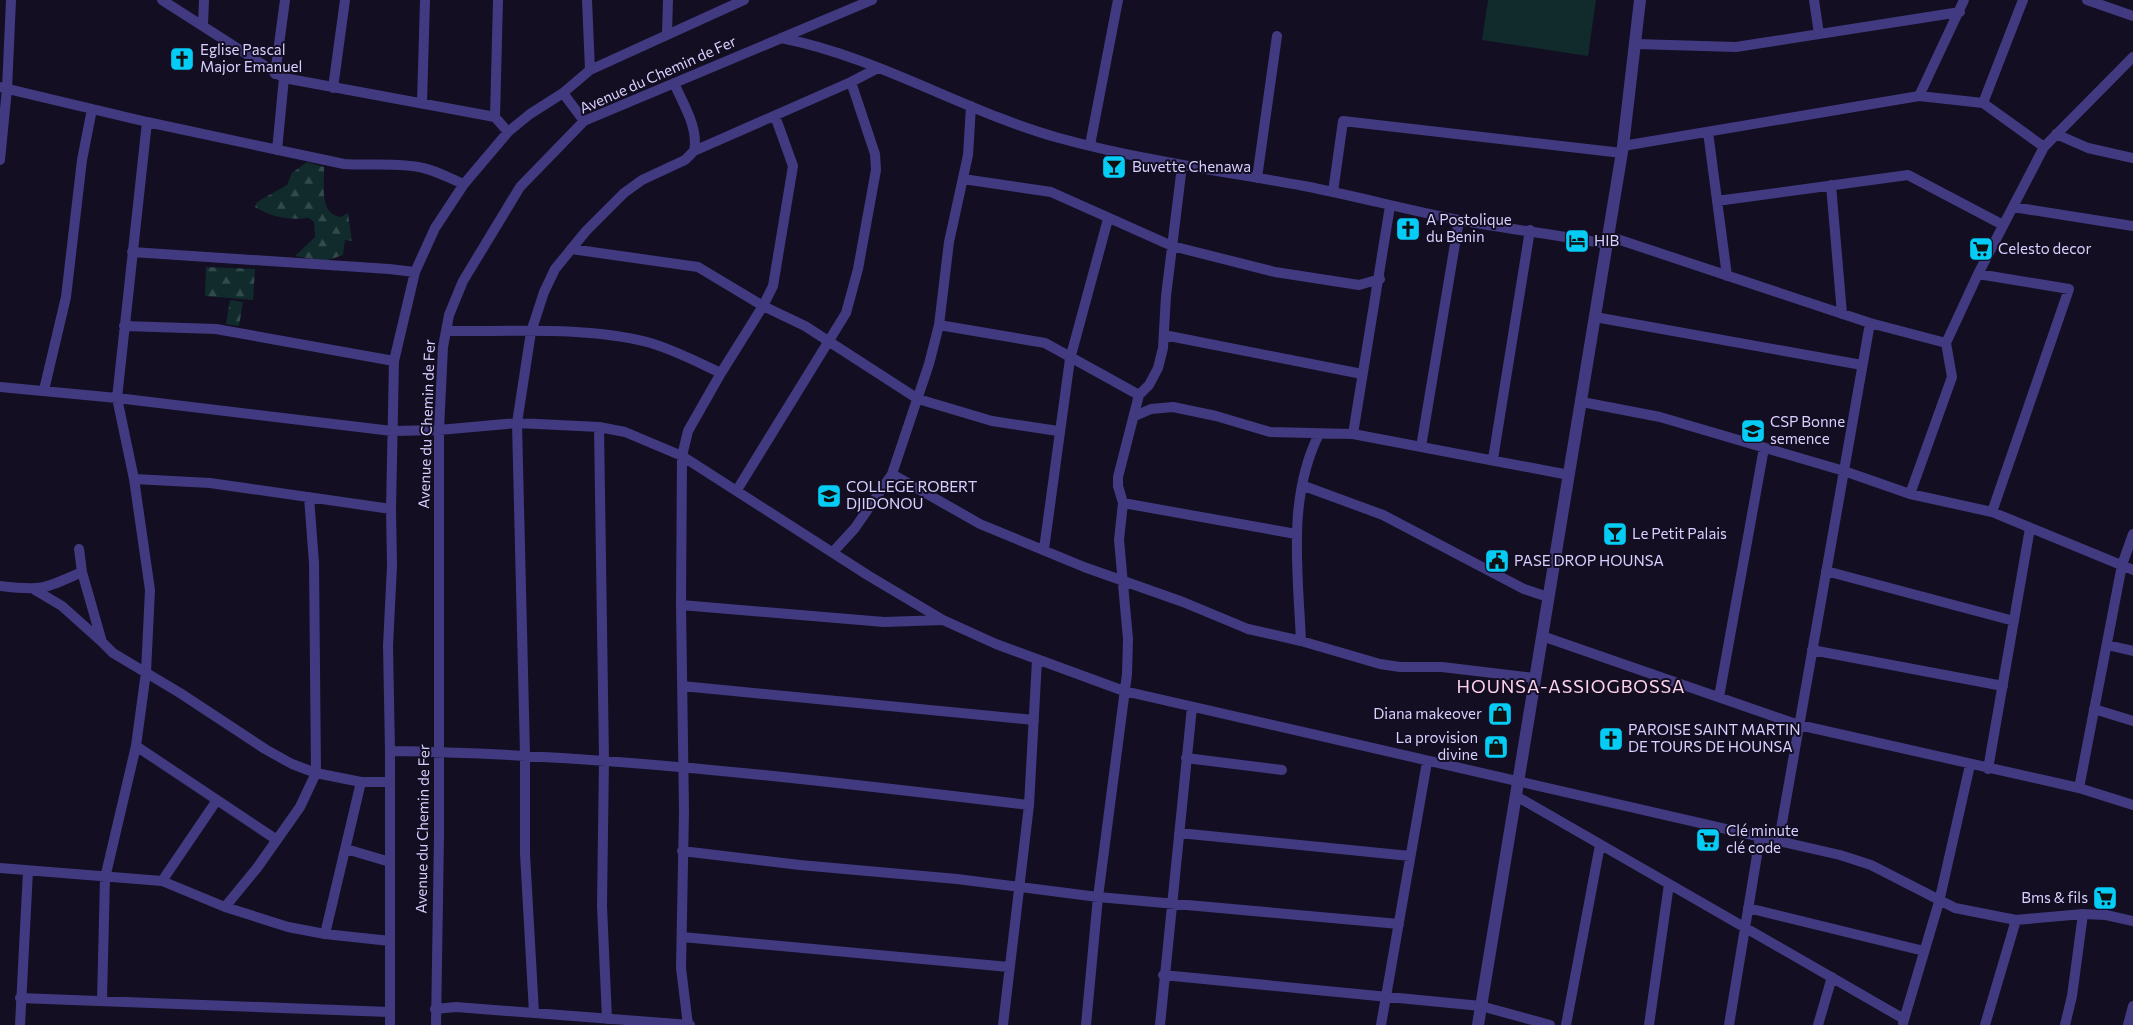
<svg xmlns="http://www.w3.org/2000/svg" width="2133" height="1025" viewBox="0 0 2133 1025" font-family="Commissioner,sans-serif">
	<style>
		.forest { fill: url(#forest-firs) }
		.garden { fill: #112b2c }
		.lines { fill: none; stroke-linecap: round; stroke-linejoin: round }
		.minor { stroke: #413a80; stroke-width: 10 }
		.tertiary { stroke: #413a80; stroke-width: 12 }
		.labels { text-anchor: middle; stroke-width: 4; stroke-linejoin: round; paint-order: stroke }
		.poi-label { font-size: 15px; fill: #d8d0fe; stroke: #130e22; text-anchor: start }
		.street-label { font-size: 15px; fill: #d8d0fe; stroke: #130e22 }
		.quarter-label { font-size: 18px; letter-spacing: 1px; fill: #fed2eb; stroke: #130e22 }
	</style>
	<defs>
		<pattern id="forest-firs" width="22" height="20" patternUnits="userSpaceOnUse" patternTransform="scale(1.25)"><rect width="22" height="20" fill="#112b2c"/><path d="M5 1l3.5 6h-7zM16 11l3.5 6h-7z" fill="#33494c"/></pattern>
	</defs>
	<rect width="100%" height="100%" fill="#130e22"/>
	<path class="forest" d="M307 162 324 167C325 183 318 214 341 217L348 213 352 241 345 240 343 255 325 261 295 256 315 237 314 222 309 218C288 220 274 218 255 207L257 202 287 185 292 173Z
		M206 267 255 269 253 300 205 296Z
		M230 300 243 302 239 326 226 324Z"/>
	<path class="garden" d="M1488 0H1596L1588 56 1482 40Z"/>
	<g class="lines">
		<path class="minor" d="M162 0 284 78 495 117 508 132
			M587 0 590 70
			M1814 0 1819 34
			M2087 0 2133 16
			M203 25 204 0
			M667 33 668 0
			M781 38C879 57 965 112 1059 138 1139 160 1222 171 1304 186 1356 196 1407 210 1459 220 1508 229 1558 235 1607 244
			M1636 44 1736 47 1960 12
			M275 74 285 0
			M0 87 147 122 344 164C370 166 398 162 423 168 437 171 451 179 464 184
			M333 88 345 0
			M563 93 584 121
			M1919 96 1964 0
			M422 103 425 0
			M1983 103 2023 0
			M495 117 498 0
			M1708 132 1727 276
			M2056 134 2088 148 2133 158
			M1090 145 1118 0
			M1623 146 1919 96 1983 103 2044 147
			M277 150 284 78
			M694 151 851 82 878 68
			M0 160 7 89 11 0
			M1257 178 1277 36
			M963 179 1051 192 1172 246 1275 272 1359 285 1380 279
			M1831 185 1842 314
			M1333 192 1343 121 1622 153
			M1717 201 1908 175 2003 225
			M2013 207 2133 226
			M1608 236 1870 323 1946 343
			M571 249 698 267 763 306 805 326 918 399 992 421 1058 431
			M132 252 389 269 415 272
			M1978 274 2069 289 1992 512
			M1595 317 1862 365
			M939 325 1045 343 1139 395
			M124 326 216 329 394 361
			M446 331C509 332 586 326 647 342 673 349 697 362 721 373
			M1164 335 1362 374
			M0 387 117 398 392 431 439 430 517 423 599 427 625 432 682 456 869 576 943 620 996 644 1124 691 1840 855 1871 865 1955 908 2016 920 2083 914 2106 915 2133 921
			M44 390 66 297 82 160 92 109
			M1582 402 1660 417 1844 471 1910 494 1992 512 2133 570
			M1135 416 1151 409 1173 407 1216 416 1270 432 1353 434 1569 475
			M599 427 604 759 602 906 607 1019
			M1353 434 1390 206
			M1421 447 1459 220
			M1493 459 1530 230
			M892 474 980 524 1084 567 1183 602 1248 629 1301 641 1380 664 1400 667H1442L1535 678
			M134 479 210 483 391 509
			M1304 486 1383 515 1524 589 1548 597
			M737 490 846 313 858 269 876 170 875 154 851 82
			M1910 494 1952 377 1946 343 1978 274 2044 147 2133 57
			M1123 503 1296 534
			M79 549 82 572 102 642 113 653 180 693 265 749 292 764 316 773 361 782H390
			M1044 549 1070 359 1108 219
			M833 552 855 528 892 474 929 364 939 325 949 242 968 155 971 106
			M1826 571 2014 621
			M0 586C42 591 44 589 82 572
			M35 590 62 606 101 641
			M681 605 884 622 943 620
			M1542 636 1799 725 2079 788 2133 805
			M1301 641C1298 572 1287 498 1319 434
			M2107 645 2133 651
			M1812 650 2003 686
			M682 686 1034 720
			M1719 697 1764 448
			M2094 709 2133 721
			M136 746 277 840
			M390 751C604 754 817 780 1029 805
			M1186 758 1282 770
			M1988 769 2030 528
			M2079 788 2122 565 2133 534
			M1516 796 1904 1019
			M1179 833 1410 856
			M1779 840 1870 323
			M346 849 390 862
			M682 851 800 865 957 879 1098 897 1399 924
			M0 868 162 881 225 907 288 927 325 934 390 941
			M162 881 217 800
			M225 907 257 868 300 807 316 773 314 563 309 497
			M1748 908 1924 951
			M325 934 361 782
			M682 937 1009 967
			M1163 975 1481 1006 1550 1025
			M20 998 389 1012
			M102 1000 105 878 136 746 146 672 150 590 134 479 117 398 147 122
			M435 1009 456 1007 690 1025
			M534 1013 525 854V754L517 423 531 332 544 292 555 269 586 231 624 193 642 180 685 160 694 151C699 128 683 104 674 83
			M1903 1023 1939 902 1970 765
			M20 1025 28 871
			M390 1025V751L388 646 392 566 391 509 394 361 415 272 435 228 464 184 508 132 530 114 563 93 590 70 744 0
			M436 1025 439 836V430L443 347 449 315 463 281 520 187 584 121 872 0
			M688 1025 681 968 684 811 681 605 682 456 688 431 721 373 763 306 773 286 793 166 775 116
			M1003 1025 1029 805 1037 660
			M1086 1025 1098 897 1127 674 1128 639 1119 540 1123 503 1118 486V477L1139 395 1149 385 1158 368 1163 348 1166 296 1182 166
			M1160 1025 1192 707
			M1381 1025 1427 762
			M1566 1025 1600 845
			M1649 1025 1669 884
			M1729 1025 1760 837
			M1818 1025 1832 977
			M1985 1025 2016 920
			M2065 1025 2072 996 2083 914
			M2128 1025 2133 1006"/>
		<path class="tertiary" d="M1478 1025 1623 146 1640 0"/>
	</g>
	<defs>
		<symbol id="church-square" viewBox="-11 -11 22 22"><rect x="-9" y="-9" width="18" height="18" rx="4" fill="#05ccf5" stroke="#130e22"/><path d="M-1.2-6h2.4v3.5h3.3v2.4h-3.3V6h-2.4V-.1h-3.3v-2.4h3.3Z" fill="#111"/></symbol>
		<symbol id="bar-square" viewBox="-11 -11 22 22"><rect x="-9" y="-9" width="18" height="18" rx="4" fill="#05ccf5" stroke="#130e22"/><path d="M-6-5H6L.8 .8V4.5H3.5V6h-7V4.5H-.8V.8Z" fill="#111"/></symbol>
		<symbol id="hotel-square" viewBox="-11 -11 22 22"><rect x="-9" y="-9" width="18" height="18" rx="4" fill="#05ccf5" stroke="#130e22"/><path d="M-6-4.5h1.5V1H6V5H4.5V3h-9V5H-6ZM-4 0a1.8 1.8 0 1 1 3.6 0ZM.5 0V-2.5h3Q6-2.5 6 0Z" fill="#111"/></symbol>
		<symbol id="supermarket-square" viewBox="-11 -11 22 22"><rect x="-9" y="-9" width="18" height="18" rx="4" fill="#05ccf5" stroke="#130e22"/><path d="M-6-5.5h2.5l.6 2H6L4.5 2H-2.5L-4.4-4H-6ZM-1.5 3.2a1.3 1.3 0 1 0 .1 0ZM3 3.2a1.3 1.3 0 1 0 .1 0Z" fill="#111"/></symbol>
		<symbol id="school-square" viewBox="-11 -11 22 22"><rect x="-9" y="-9" width="18" height="18" rx="4" fill="#05ccf5" stroke="#130e22"/><path d="M0-5L7-2L0 1L-7-2ZM-4 1L0 2.5L4 1V4Q0 6-4 4Z" fill="#111"/></symbol>
		<symbol id="civic-square" viewBox="-11 -11 22 22"><rect x="-9" y="-9" width="18" height="18" rx="4" fill="#05ccf5" stroke="#130e22"/><path d="M-.6-6.5H3V-4.5H.6V-3L4-1V1h2V6H-6V1h2V-1L-.6-3ZM-1.2 2.5V6h2.4V2.5Z" fill="#111"/></symbol>
		<symbol id="shop-square" viewBox="-11 -11 22 22"><rect x="-9" y="-9" width="18" height="18" rx="4" fill="#05ccf5" stroke="#130e22"/><path d="M-5-2.5h2.3a2.7 3.5 0 0 1 5.4 0H5L5.5 6h-11ZM-1.5-2.5h3a1.5 2.3 0 0 0-3 0Z" fill="#111"/></symbol>
	</defs>
	<g fill-rule="evenodd">
		<use href="#church-square" x="168" y="45" width="28" height="28"/>
		<use href="#bar-square" x="1100" y="153" width="28" height="28"/>
		<use href="#church-square" x="1394" y="215" width="28" height="28"/>
		<use href="#hotel-square" x="1563" y="227" width="28" height="28"/>
		<use href="#supermarket-square" x="1967" y="235" width="28" height="28"/>
		<use href="#school-square" x="1739" y="417" width="28" height="28"/>
		<use href="#school-square" x="815" y="482" width="28" height="28"/>
		<use href="#bar-square" x="1601" y="520" width="28" height="28"/>
		<use href="#civic-square" x="1483" y="547" width="28" height="28"/>
		<use href="#shop-square" x="1486" y="700" width="28" height="28"/>
		<use href="#church-square" x="1597" y="725" width="28" height="28"/>
		<use href="#shop-square" x="1482" y="733" width="28" height="28"/>
		<use href="#supermarket-square" x="1694" y="826" width="28" height="28"/>
		<use href="#supermarket-square" x="2091" y="884" width="28" height="28"/>
	</g>
	<g class="labels">
		<g class="poi-label">
			<text x="200" y="55">Eglise Pascal<tspan x="200" dy="17">Major Emanuel</tspan></text>
			<text x="1132" y="172">Buvette Chenawa</text>
			<text x="1426" y="225">A Postolique<tspan x="1426" dy="17">du Benin</tspan></text>
			<text x="1594" y="246">HIB</text>
			<text x="1998" y="254">Celesto decor</text>
			<text x="1770" y="427">CSP Bonne<tspan x="1770" dy="17">semence</tspan></text>
			<text x="846" y="492">COLLEGE ROBERT<tspan x="846" dy="17">DJIDONOU</tspan></text>
			<text x="1632" y="539">Le Petit Palais</text>
			<text x="1514" y="566">PASE DROP HOUNSA</text>
			<text x="1482" y="719" text-anchor="end">Diana makeover</text>
			<text x="1628" y="735">PAROISE SAINT MARTIN<tspan x="1628" dy="17">DE TOURS DE HOUNSA</tspan></text>
			<text x="1478" y="743" text-anchor="end">La provision<tspan x="1478" dy="17">divine</tspan></text>
			<text x="1726" y="836">Clé minute<tspan x="1726" dy="17">clé code</tspan></text>
			<text x="2088" y="903" text-anchor="end">Bms &amp; fils</text>
		</g>
		<g class="street-label">
			<text transform="translate(658 75) rotate(-24)" y="5">Avenue du Chemin de Fer</text>
			<text transform="translate(427 424) rotate(-88)" y="5">Avenue du Chemin de Fer</text>
			<text transform="translate(423 829) rotate(-89)" y="5">Avenue du Chemin de Fer</text>
		</g>
		<g class="quarter-label">
			<text x="1571" y="693">HOUNSA-ASSIOGBOSSA</text>
		</g>
	</g>
</svg>
